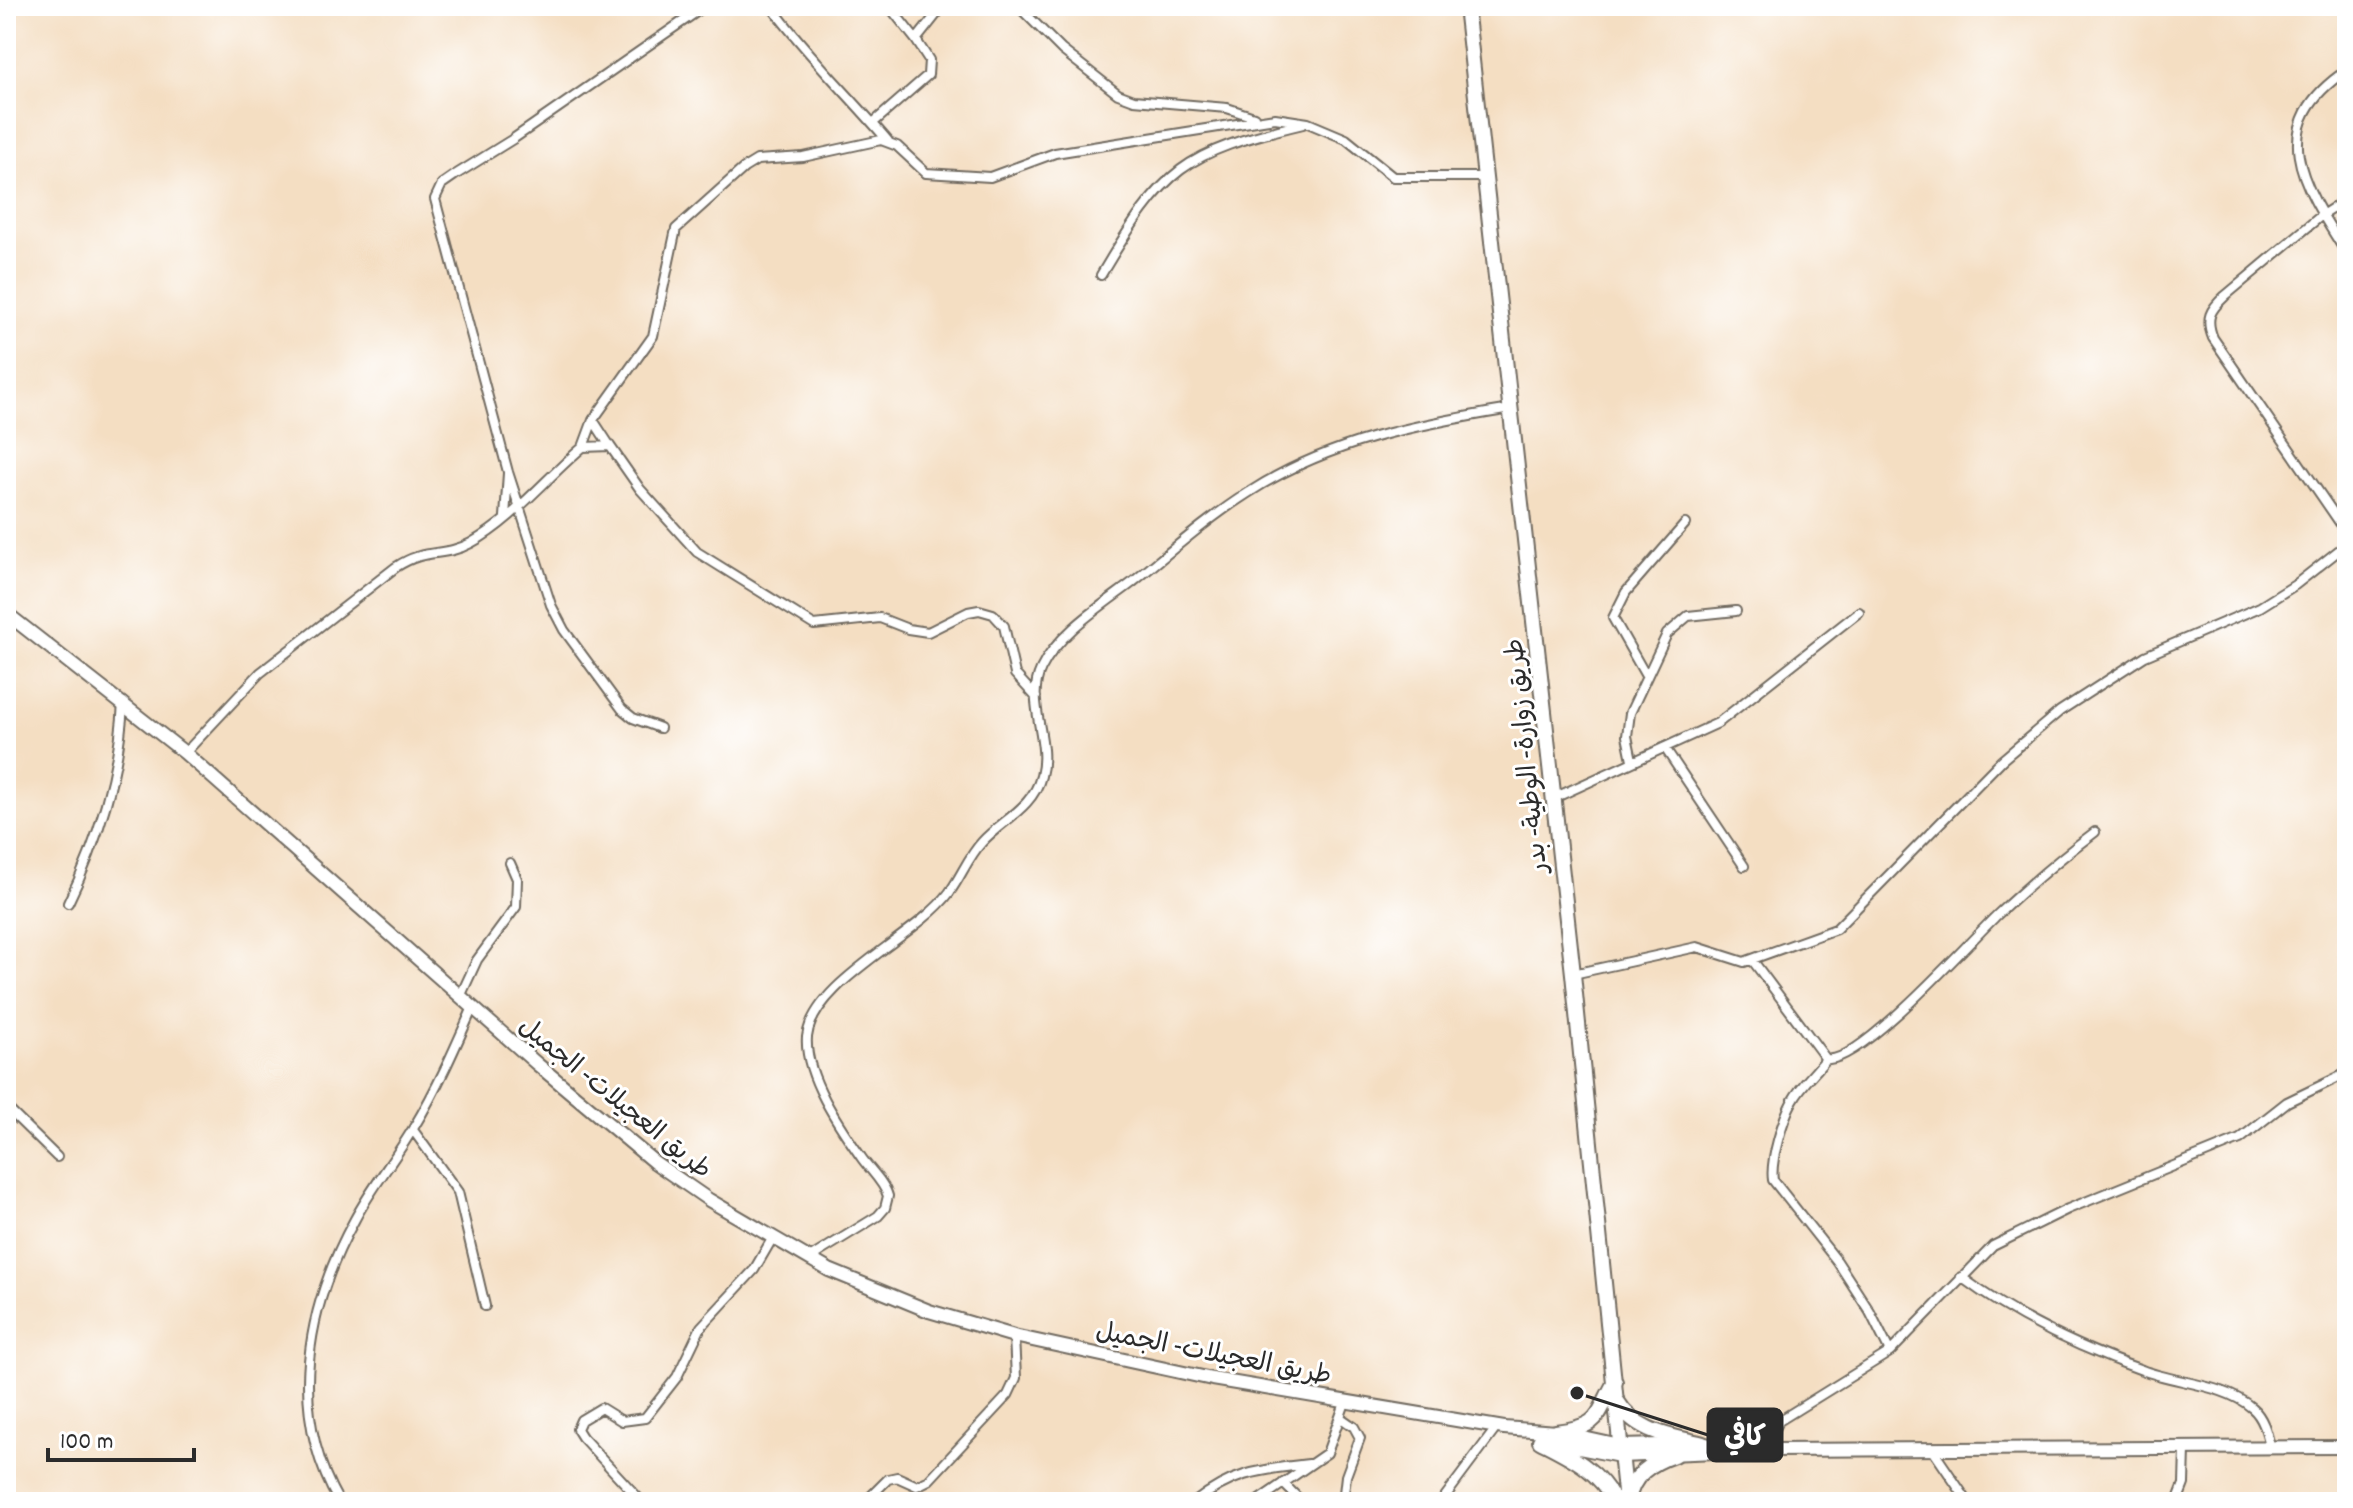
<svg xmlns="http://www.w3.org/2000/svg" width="2353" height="1508" viewBox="0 0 2353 1508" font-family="Dekko,'Playpen Sans Arabic',sans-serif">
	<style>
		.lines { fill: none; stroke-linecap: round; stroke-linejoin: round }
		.street-casing { stroke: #716a60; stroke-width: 12 }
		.primary-casing { stroke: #716a60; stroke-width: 16 }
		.highway-casing { stroke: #716a60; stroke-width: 18 }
		.street { stroke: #fff; stroke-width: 8 }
		.primary { stroke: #fff; stroke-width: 12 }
		.highway { stroke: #fff; stroke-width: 14 }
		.labels { text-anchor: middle; stroke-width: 6; stroke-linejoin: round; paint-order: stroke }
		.street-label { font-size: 26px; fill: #2b2b2b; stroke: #fff }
		.leader { fill: none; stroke: #2b2b2b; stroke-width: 3 }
		.callout-dot { fill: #2b2b2b; stroke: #fff; stroke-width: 3 }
		.callout { fill: #2b2b2b; stroke: #2b2b2b; stroke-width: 3 }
		.callout-label { font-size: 28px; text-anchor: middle; font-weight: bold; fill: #fff }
	</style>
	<rect width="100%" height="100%" fill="#fff"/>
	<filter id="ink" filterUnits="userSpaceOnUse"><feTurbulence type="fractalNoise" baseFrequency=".0125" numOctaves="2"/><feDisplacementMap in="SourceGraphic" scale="16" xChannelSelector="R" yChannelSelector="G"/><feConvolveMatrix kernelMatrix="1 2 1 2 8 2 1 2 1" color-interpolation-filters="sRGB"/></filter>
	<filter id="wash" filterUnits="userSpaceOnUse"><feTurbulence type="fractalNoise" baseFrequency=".006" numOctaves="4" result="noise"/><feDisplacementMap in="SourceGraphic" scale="32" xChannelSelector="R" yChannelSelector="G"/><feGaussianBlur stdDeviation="1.8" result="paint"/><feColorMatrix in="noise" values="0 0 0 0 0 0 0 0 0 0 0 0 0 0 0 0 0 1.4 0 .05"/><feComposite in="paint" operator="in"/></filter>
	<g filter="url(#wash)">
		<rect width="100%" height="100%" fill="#f4dec2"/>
	</g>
	<g filter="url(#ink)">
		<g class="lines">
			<defs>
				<path id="street" d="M771 6C807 55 849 95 888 141
					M889 6 916 40
					M1018 6 1062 50 1118 94 1134 100 1227 108 1254 117
					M2347 70C2263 126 2303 185 2347 254
					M873 123 928 75 929 60 916 40 943 6
					M2347 199 2322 215 2225 296C2210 310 2205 318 2213 338L2347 533
					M1101 275C1165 167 1182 153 1303 124
					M593 420 610 446
					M583 447 593 420 653 336 676 229 744 168 757 160 803 157 881 140 897 146 926 173 990 177 1055 153 1275 118 1308 123 1346 139 1393 177H1485
					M505 517 508 473
					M1646 676 1613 618 1626 592 1685 524
					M660 728 633 718 622 709 564 630 551 605 508 472 435 199 442 184 455 175 513 139 705 6
					M1665 748 1744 866
					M185 753 260 673 396 567C426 547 443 558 471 543 513 520 547 477 583 447L610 446 640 489 697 552 814 625 880 618 908 629 928 632 968 612 979 610 993 614 1004 626 1015 674 1036 697
					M1632 760 1627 736 1630 713 1667 634 1688 616 1736 611
					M1554 798 1718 723 1859 612
					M2347 874V880
					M68 903C98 842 120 770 123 702
					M1753 961 1826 1059
					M1573 974 1697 947 1744 962 1836 929 2002 760 2060 711 2145 656 2260 607 2295 585 2347 544
					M460 997 477 960 516 907 517 879 510 863
					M6 1107 57 1157
					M413 1130 458 1192 485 1306
					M808 1259 878 1216 885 1208 888 1196C884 1182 869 1169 861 1157 840 1127 804 1075 807 1037 813 982 916 937 949 893 961 877 968 857 982 842 1002 820 1033 808 1041 776 1051 740 1025 702 1041 669 1058 633 1103 605 1133 582 1170 552 1207 519 1248 493 1328 441 1418 424 1511 409
					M1961 1277C2016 1318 2077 1347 2142 1370 2175 1383 2225 1384 2252 1408 2263 1417 2267 1433 2270 1446
					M1890 1352 1870 1312 1837 1261 1773 1180C1770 1161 1783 1118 1793 1100 1801 1085 1816 1072 1826 1059 1858 1066 1970 941 1997 915 2028 886 2060 858 2095 832
					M1341 1418 1354 1427 1360 1438 1346 1476 1343 1502
					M1932 1449 1968 1502
					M1765 1450 1779 1421 1890 1352 1993 1246 2068 1209 2240 1139 2287 1102 2347 1073
					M1283 1483 1302 1502
					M339 1502C287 1411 306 1308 355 1219 372 1187 395 1159 414 1127 437 1089 455 1048 473 1007
					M642 1502 582 1437 577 1429 581 1420 601 1408 622 1421 645 1418 677 1377 701 1327 754 1270 772 1239
					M865 1502 888 1479 897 1477 917 1486 929 1480 1008 1395 1016 1378 1014 1336
					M1195 1502C1235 1471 1261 1470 1309 1464
					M1256 1502 1327 1453 1346 1400
					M1441 1502 1497 1427
					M2177 1502 2184 1484 2185 1449
					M2340 1502 2347 1484"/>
				<path id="primary" d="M6 613 185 753 537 1064 654 1162 709 1200 829 1270 929 1311 1014 1336 1212 1379 1504 1428 1556 1432 1620 1446 1703 1444 1754 1450
					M1549 1442 1620 1456 1765 1450 2347 1447"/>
				<path id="highway" d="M1466 6 1573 974 1626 1502
					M1617 1401C1635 1432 1671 1436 1703 1444
					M1556 1432C1601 1426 1595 1418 1615 1382
					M1540 1441C1571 1457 1598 1469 1615 1502
					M1628 1502C1631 1475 1651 1463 1674 1455"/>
			</defs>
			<use href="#street" class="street-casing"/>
			<use href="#primary" class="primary-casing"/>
			<use href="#highway" class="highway-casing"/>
			<use href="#street" class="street"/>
			<use href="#primary" class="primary"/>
			<use href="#highway" class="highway"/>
		</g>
	</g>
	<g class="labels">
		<g class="street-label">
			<text transform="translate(1525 756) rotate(-96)" y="9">طريق زوارة- الوطية- بدر</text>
			<text transform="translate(616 1097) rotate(39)" y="9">طريق العجيلات- الجميل</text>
			<text transform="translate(1214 1352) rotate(11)" y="9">طريق العجيلات- الجميل</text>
		</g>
	</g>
	<path class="leader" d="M1577 1393L1708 1435"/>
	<circle class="callout-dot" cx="1577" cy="1393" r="8"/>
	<rect class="callout" x="1708" y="1409" width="74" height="52" rx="8"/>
	<g class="callout-label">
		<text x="1745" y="1445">كافي</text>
	</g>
	<rect width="2353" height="1508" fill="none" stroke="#fff" stroke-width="32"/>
	<path d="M48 1448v12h146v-12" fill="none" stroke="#2b2b2b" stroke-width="4"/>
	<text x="60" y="1448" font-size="24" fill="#2b2b2b" stroke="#ffffff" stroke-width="6" paint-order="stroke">100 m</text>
</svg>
